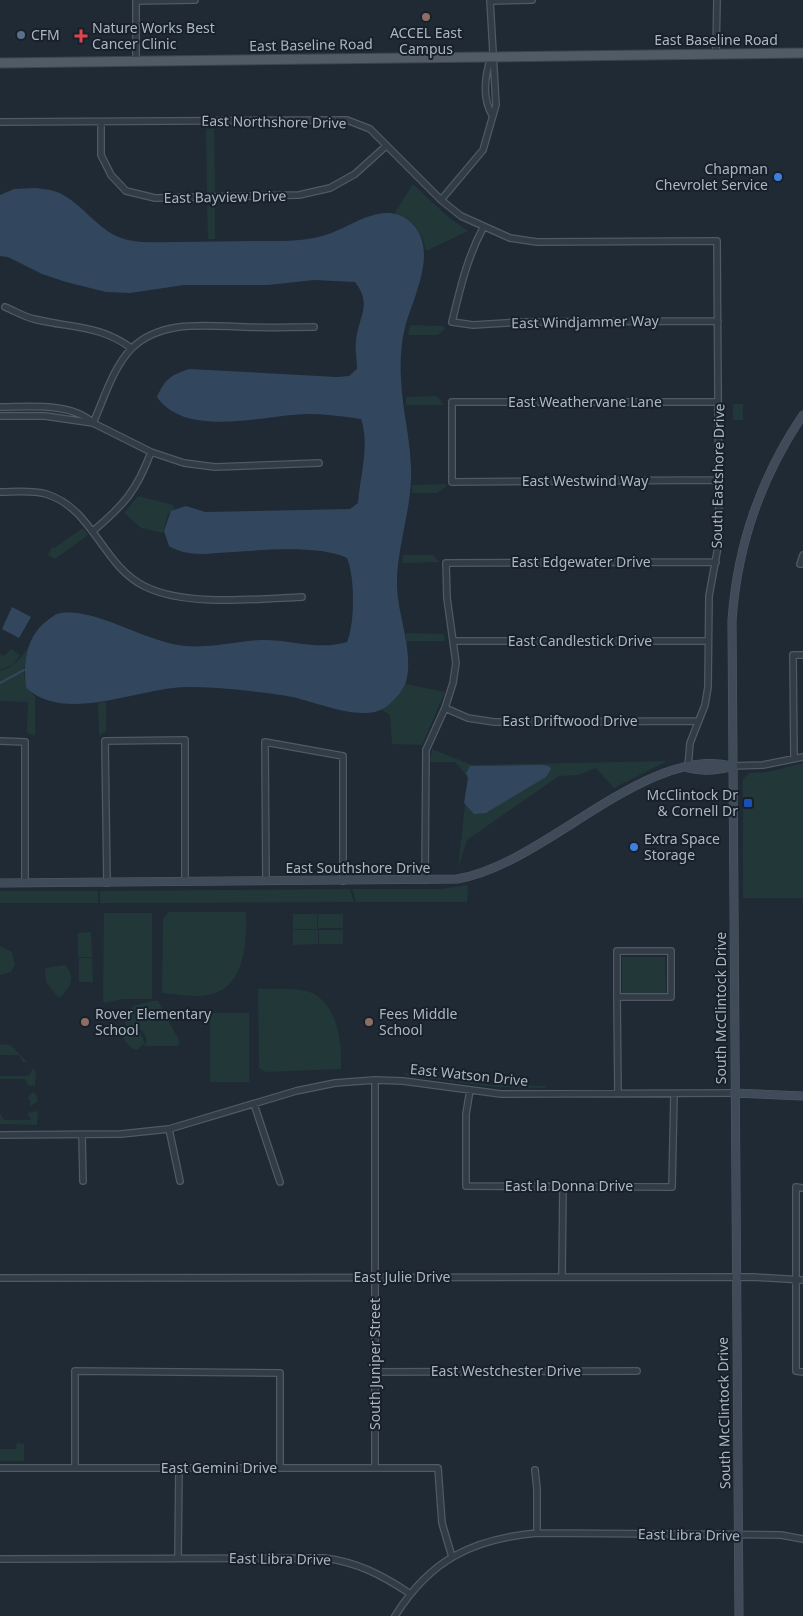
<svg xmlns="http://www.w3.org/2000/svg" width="803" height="1616" viewBox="0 0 803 1616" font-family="'Noto Sans',sans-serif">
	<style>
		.green { fill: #223737 }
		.water { fill: #32475d }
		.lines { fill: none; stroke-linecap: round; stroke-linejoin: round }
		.stream { stroke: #32475d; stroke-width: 2 }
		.street-casing { stroke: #505964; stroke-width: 8 }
		.secondary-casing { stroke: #505964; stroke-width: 9 }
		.primary-casing { stroke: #3c454f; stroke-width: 11 }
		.street { stroke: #323c46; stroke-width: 5.5 }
		.secondary { stroke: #404b59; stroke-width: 8 }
		.primary { stroke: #505b66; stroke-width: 9 }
		.education-dot { fill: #8d6e63; stroke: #18212a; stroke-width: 2 }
		.service-dot { fill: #5c6f8a; stroke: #18212a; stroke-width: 2 }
		.health-dot { fill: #e0444e; stroke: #18212a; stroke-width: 2 }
		.shop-dot { fill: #3f7fe0; stroke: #18212a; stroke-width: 2 }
		.transit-dot { fill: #1a4fb4; stroke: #18212a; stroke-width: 2 }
		.labels { text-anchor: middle; stroke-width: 4; stroke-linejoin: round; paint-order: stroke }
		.poi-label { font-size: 14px; fill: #acb6c3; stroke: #18212a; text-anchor: start }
		.street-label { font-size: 14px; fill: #acb6c3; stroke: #18212a }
	</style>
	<rect width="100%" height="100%" fill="#1f2a35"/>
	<path class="green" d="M206 129H214L215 192 207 193Z
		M413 184 447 216 468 231 426 251C423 233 412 219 394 214Z
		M207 206H215V239H208Z
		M410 325 443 326 445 329 438 335H408Z
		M437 396 444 405H406V397Z
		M733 404H743V420H733Z
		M0 410 50 411 76 417 37 413H0Z
		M445 484 447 486 437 493H412V485Z
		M138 496 173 505 175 509 168 514 163 533 141 528 124 513Z
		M83 528 88 535 55 559 48 555 52 547 54 548Z
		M403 555H433L440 562 402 563Z
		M406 633 444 634 445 641H406Z
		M11 649 20 655 14 664 0 670V654L4 656Z
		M27 649 24 673 26 688 35 696V736L27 733 28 702 0 701V671C14 667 19 660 27 649Z
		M406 684 445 692 422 745 392 744 390 715 382 710 395 699Z
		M106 702V731L99 736 98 703Z
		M432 749 472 765 667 761 614 788 596 768 578 775 559 776 467 840 458 868 468 778 455 762H430Z
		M803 763V898H743V779L749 773 768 772Z
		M468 885 467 902H356L352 889H441Z
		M350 889 354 902 100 903V891Z
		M0 891H98V903H0Z
		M169 912H246C247 938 246 983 215 993 200 999 178 994 162 993L163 919Z
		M104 913H152V999H122L106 1003 103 1002Z
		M293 914H317V929H293Z
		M318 914H343V928H318Z
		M293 930H318V944L293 945Z
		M319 930H343V944H319Z
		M91 932 92 957H78V933Z
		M0 946 12 952 15 965 11 972 0 975Z
		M622 957H665L666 993H622Z
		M79 958H92L93 982H79Z
		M65 965C77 978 70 988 59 998L46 982 45 968Z
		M258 989C272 989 305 987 316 995 339 1011 342 1045 341 1069L265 1072 259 1068Z
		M152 1001H158L180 1042 178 1046H144L147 1041C145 1031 140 1028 131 1029L125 1024 126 1016 133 1006Z
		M210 1013H249V1082H210Z
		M132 1031 140 1032 145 1043 137 1050C131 1049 124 1042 123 1036Z
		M0 1044 11 1045 27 1062H23L19 1055H0Z
		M33 1068 36 1073 35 1086 28 1085 25 1079H0V1076H29Z
		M405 1073 494 1085 545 1086V1088L495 1087 405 1075Z
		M32 1092 36 1094 38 1101 30 1106V1099H27Z
		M38 1111 37 1125 0 1124V1113L4 1120H31L27 1113Z
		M17 1443 24 1444V1461H0V1449H16Z"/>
	<path class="water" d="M35 188C41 189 48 189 54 191 78 198 96 229 121 238 139 244 160 242 178 242 208 242 238 241 268 241 287 241 307 241 325 235 350 228 382 200 408 220 441 246 414 295 405 327 401 344 400 361 401 378 402 408 410 437 411 467 413 507 396 547 397 587 398 617 414 652 406 682 403 691 394 701 386 707 362 724 313 700 287 696 253 691 220 687 186 687 137 688 66 724 26 688 23 662 26 636 48 620 51 618 54 615 57 614 92 605 146 643 185 646 210 648 235 642 260 640 290 639 318 651 347 642 355 622 355 578 347 558 319 545 264 550 233 552 210 553 189 558 169 546L164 531 171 511 186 506 205 512 350 509 358 503C360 476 370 445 361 419 343 416 324 414 307 414 264 415 186 439 157 397 165 379 171 375 189 369L337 377 349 376 357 369C357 360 355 350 356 341 358 317 373 305 355 282L314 280 268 285H184L130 293 106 292 66 282 42 274 8 257 0 256V195L14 189Z
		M12 607 31 617 19 638 2 629Z
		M542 765 549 766 551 769 546 777 486 813 474 814 464 803 468 778 466 773 470 766Z"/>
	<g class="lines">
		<path class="stream" d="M0 683 24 670"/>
		<defs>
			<path id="street" d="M136 0V62
				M136 1 195 0
				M490 1 532 0
				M716 53 717 0
				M491 57C485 75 482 98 492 115
				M0 122 347 120 370 129 441 200 461 216 510 238 537 242 717 241 719 541 709 596 708 687 705 705 690 743 688 768
				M101 122V155L111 175 126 191 155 198 299 195 330 188 355 174 386 146
				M441 200 483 150 496 105 490 0
				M483 228C467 258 460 289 452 322L473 325 521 322 718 321
				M5 307C15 311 24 317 34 319 70 328 101 325 131 348
				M718 402H452V482L718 480
				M0 407C28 407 72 402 93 423
				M0 416H45L93 423 151 452 184 463 215 467 319 463
				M93 423C104 399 113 367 132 348 162 319 207 326 245 327 268 328 291 327 314 327
				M0 492C14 492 32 490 46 494 93 508 102 565 144 586 185 607 256 599 302 597
				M93 531C124 505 137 490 151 452
				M803 555 800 564H803
				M453 641H708
				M445 708 468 718 494 722 698 721
				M0 741 25 742V883
				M794 759 793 655H803
				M732 766 763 765 803 757
				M425 880 426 750 445 708 453 683 456 663 447 598 446 563 716 562
				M266 881 265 742 343 756V881
				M107 883 105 741 185 740V882
				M617 951H671V997H617Z
				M617 997 618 1094
				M375 1080V1467
				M470 1090 466 1114V1186L672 1187 674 1094
				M254 1104 280 1182
				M169 1129 180 1181
				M0 1135 121 1134 169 1129 296 1091 335 1083 375 1080 403 1081 501 1094 734 1093
				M82 1135 83 1181
				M803 1188 796 1187V1371L803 1372
				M562 1277 563 1186
				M0 1278 753 1277 803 1280
				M375 1372 637 1371
				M75 1467V1371L280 1373V1467
				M0 1468H438L442 1523 452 1557
				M535 1470 537 1489V1533
				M178 1558 179 1468
				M0 1559 324 1558C357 1562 382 1575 409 1593
				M395 1616C430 1560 472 1539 537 1533L781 1535 803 1539"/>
			<path id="secondary" d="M688 768C703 772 715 771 730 767
				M0 883 457 879C546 864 645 745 732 766
				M734 1093 803 1096
				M739 1616 732 621C737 546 761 477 803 415"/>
			<path id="primary" d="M0 63 803 53"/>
		</defs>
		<use href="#street" class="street-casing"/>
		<use href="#secondary" class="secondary-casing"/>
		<use href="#primary" class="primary-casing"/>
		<use href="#street" class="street"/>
		<use href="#secondary" class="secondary"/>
		<use href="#primary" class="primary"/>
	</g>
	<g class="education-dot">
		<circle cx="426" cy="17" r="5"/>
		<circle cx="85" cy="1022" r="5"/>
		<circle cx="369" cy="1022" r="5"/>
	</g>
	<circle class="service-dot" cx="21" cy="35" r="5"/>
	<path class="health-dot" d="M78.5 28.5h5v5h5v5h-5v5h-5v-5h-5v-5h5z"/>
	<g class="shop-dot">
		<circle cx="778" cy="177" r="5"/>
		<circle cx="634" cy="847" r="5"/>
	</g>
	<rect class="transit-dot" x="743" y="798" width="10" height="10" rx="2.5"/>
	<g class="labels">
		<g class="poi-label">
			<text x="92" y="33">Nature Works Best<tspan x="92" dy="16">Cancer Clinic</tspan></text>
			<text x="426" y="38" text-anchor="middle">ACCEL East<tspan x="426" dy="16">Campus</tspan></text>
			<text x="31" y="40">CFM</text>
			<text x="768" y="174" text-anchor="end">Chapman<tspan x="768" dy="16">Chevrolet Service</tspan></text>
			<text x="738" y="800" text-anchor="end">McClintock Dr<tspan x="738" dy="16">&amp; Cornell Dr</tspan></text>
			<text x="644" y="844">Extra Space<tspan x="644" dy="16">Storage</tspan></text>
			<text x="95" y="1019">Rover Elementary<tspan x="95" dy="16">School</tspan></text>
			<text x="379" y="1019">Fees Middle<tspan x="379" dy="16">School</tspan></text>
		</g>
		<g class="street-label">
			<text x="716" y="45">East Baseline Road</text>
			<text transform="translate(311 45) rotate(-1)" y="5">East Baseline Road</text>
			<text transform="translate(274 122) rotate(1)" y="5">East Northshore Drive</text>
			<text transform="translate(225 197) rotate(-1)" y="5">East Bayview Drive</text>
			<text transform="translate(585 322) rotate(-1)" y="5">East Windjammer Way</text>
			<text x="585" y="407">East Weathervane Lane</text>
			<text transform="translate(718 476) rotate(-89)" y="5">South Eastshore Drive</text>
			<text x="585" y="486">East Westwind Way</text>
			<text x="581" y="567">East Edgewater Drive</text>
			<text x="580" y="646">East Candlestick Drive</text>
			<text x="570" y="726">East Driftwood Drive</text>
			<text x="358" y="873">East Southshore Drive</text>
			<text transform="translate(721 1008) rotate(-90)" y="5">South McClintock Drive</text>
			<text transform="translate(469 1075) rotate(6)" y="5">East Watson Drive</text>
			<text x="569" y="1191">East la Donna Drive</text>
			<text x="402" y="1282">East Julie Drive</text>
			<text transform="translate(375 1364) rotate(-90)" y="5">South Juniper Street</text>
			<text x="506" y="1376">East Westchester Drive</text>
			<text transform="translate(724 1413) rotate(-91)" y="5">South McClintock Drive</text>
			<text x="219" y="1473">East Gemini Drive</text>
			<text transform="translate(689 1535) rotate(1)" y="5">East Libra Drive</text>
			<text transform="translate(280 1559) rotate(1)" y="5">East Libra Drive</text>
		</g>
	</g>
</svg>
